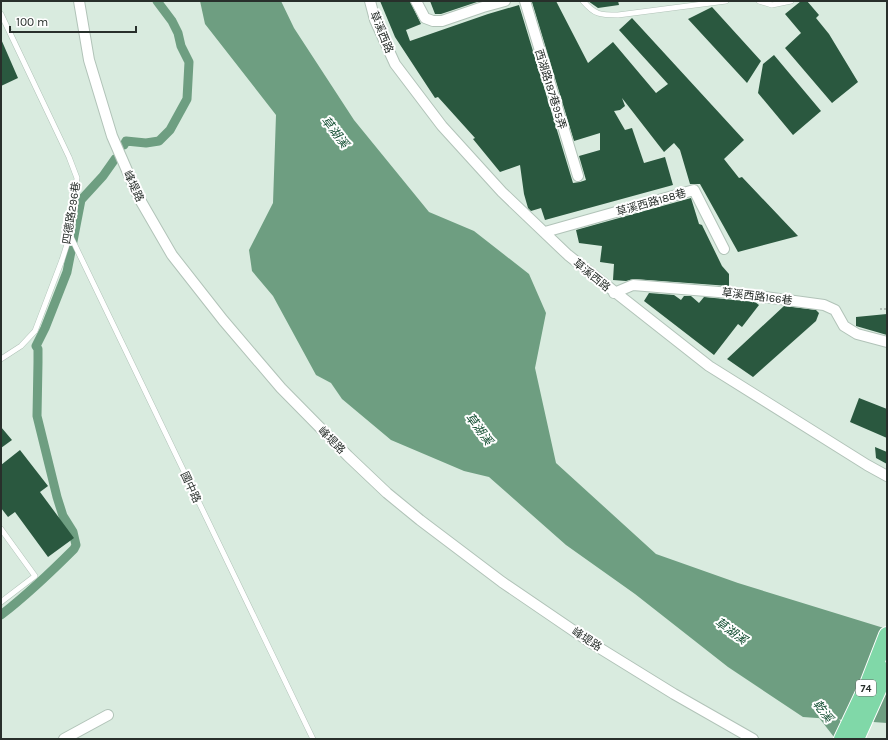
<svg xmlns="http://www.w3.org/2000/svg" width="888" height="740" viewBox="0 0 888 740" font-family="Karla,'Noto Sans TC',sans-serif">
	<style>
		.water { fill: #6e9e81 }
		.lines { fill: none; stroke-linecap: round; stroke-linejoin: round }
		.canal { stroke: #6e9e81; stroke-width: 9 }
		.river { stroke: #6e9e81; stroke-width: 15 }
		.building { fill: #2a583f }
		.service-casing { stroke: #b1c3b8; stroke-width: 6 }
		.minor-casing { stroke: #b1c3b8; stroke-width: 12 }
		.trunk-casing { stroke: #fff; stroke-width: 18 }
		.path { stroke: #a2b1a7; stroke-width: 1.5; stroke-dasharray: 2 2; stroke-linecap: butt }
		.service { stroke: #fff; stroke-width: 5 }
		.minor { stroke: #fff; stroke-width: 10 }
		.trunk { stroke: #80d8a8; stroke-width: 16 }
		.labels { text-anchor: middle; stroke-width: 4; stroke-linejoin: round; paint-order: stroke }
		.shield { fill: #fff; stroke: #686d6b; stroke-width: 1 }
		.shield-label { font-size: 10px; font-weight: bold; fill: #282f2b }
		.street-label { font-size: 11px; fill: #282f2b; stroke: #fff }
		.water-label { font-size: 12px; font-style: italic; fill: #104c2f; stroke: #fff }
	</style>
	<rect width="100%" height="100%" fill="#d9ebdf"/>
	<path class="water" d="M200 1H281L294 28 354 120 429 212 474 231 529 274 546 313 535 368 556 463 656 554 738 583 887 629V723L803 717 728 667 635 594 566 545 489 477 464 471 391 440 342 399 331 383 316 375 273 296 252 271 249 250 273 203 276 115 205 24Z"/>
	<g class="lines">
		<path class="canal" d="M124 145 126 141 146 143 159 141 170 130 187 99 189 62 181 46 178 33 172 21 157 1
			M1 615C27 595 51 572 74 549L76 545 73 532 63 516 57 497 37 416 38 362V349L36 346 45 328 67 272 81 200 103 176 115 159"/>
		<path class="river" d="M817 703 845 739"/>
	</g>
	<path class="building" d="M380 1H410L421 24 406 30 410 41 488 14 519 5 573 183 580 182 586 180 579 156 600 150V133L574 141 532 2 537 1H556L588 63 613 42 656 93 668 84 619 30 632 18 744 140 724 159 739 178 742 177 798 236 738 252 700 184H690L680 150 674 143 664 152 622 98 625 106 620 110 614 111 625 130 632 128 644 163 665 157 673 185 545 220 541 208 531 211 528 208 524 194 520 165 500 172 473 139 475 138 438 97 435 98 395 37Z
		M430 1H480L441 14H435Z
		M588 1H618L619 5 598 8Z
		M801 1H807L819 15 816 18 829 34 858 82 832 103 785 48 801 33 785 14Z
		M712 7 761 61 747 83 688 19Z
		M1 39 18 78 1 86Z
		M774 55 821 111 793 135 758 93 763 64Z
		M691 198 699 224 702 225 722 266 729 274V286L634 279 626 281 613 280 614 264 600 262 602 246 579 243 576 230Z
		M649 293 674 295 681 300 684 296H691L699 303 704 297 755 302 759 305 742 327 738 324 714 355 644 301Z
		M784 306 816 310 819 313 816 321 753 377 727 359Z
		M887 314V335L856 326V317Z
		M859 398 887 409V438L850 422Z
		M1 427 12 440 1 448Z
		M875 447 887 452V464L876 458Z
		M20 450 48 486 40 492 74 538 48 557 15 512 8 517 1 508V465Z"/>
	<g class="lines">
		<defs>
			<path id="service" d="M583 1C595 15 600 15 618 15L726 1
				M759 1 772 5 791 1
				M1 14 69 157 77 178 70 235 62 260 35 331 21 346 1 359
				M70 235 313 739
				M1 529 35 576 1 602"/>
			<path id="minor" d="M79 1 89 60 112 136 139 198 172 255 223 320 281 388 348 456 387 493 420 520 502 582 593 644 674 694 753 739
				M370 1 375 20 395 64 442 126 502 192 568 255 709 366 867 465 887 476
				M416 1 425 18 433 21H442L483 7 505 1
				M525 1 578 176
				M545 232 694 190 724 249
				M614 293 633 285 743 294 824 305 835 310 844 326 857 334 887 342
				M64 739 108 715"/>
			<path id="trunk" d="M842 739 868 684 887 635
				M856 739 887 670"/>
		</defs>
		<use href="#service" class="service-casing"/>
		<use href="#minor" class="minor-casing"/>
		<use href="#trunk" class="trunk-casing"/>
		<path class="path" d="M880 309H887"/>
		<use href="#service" class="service"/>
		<use href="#minor" class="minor"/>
		<use href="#trunk" class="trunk"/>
	</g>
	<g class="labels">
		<rect class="shield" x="856" y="680" width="20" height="16" rx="3"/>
		<g class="shield-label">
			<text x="866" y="692">74</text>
		</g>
		<g class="street-label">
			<text transform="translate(382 32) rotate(68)" y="4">草溪西路</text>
			<text transform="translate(551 89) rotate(73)" y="4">西湖路187巷95弄</text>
			<text transform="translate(134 186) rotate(65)" y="4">峰堤路</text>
			<text transform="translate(651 202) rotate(-16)" y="4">草溪西路188巷</text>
			<text transform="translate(71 213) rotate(-81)" y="4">四德路296巷</text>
			<text transform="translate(592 275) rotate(39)" y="4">草溪西路</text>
			<text transform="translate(757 296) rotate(7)" y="4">草溪西路166巷</text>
			<text transform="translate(332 440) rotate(45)" y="4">峰堤路</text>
			<text transform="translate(191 487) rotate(65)" y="4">國中路</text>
			<text transform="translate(587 639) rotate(33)" y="4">峰堤路</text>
		</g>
		<g class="water-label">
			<text transform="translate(335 132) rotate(52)" y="4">草湖溪</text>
			<text transform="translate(479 429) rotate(53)" y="4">草湖溪</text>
			<text transform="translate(731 631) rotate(36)" y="4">草湖溪</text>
			<text transform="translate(823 711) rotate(52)" y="4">乾溪</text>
		</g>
	</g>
	<rect width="888" height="740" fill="none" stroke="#282f2b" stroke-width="4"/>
	<path d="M10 26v6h126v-6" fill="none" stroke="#282f2b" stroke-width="2"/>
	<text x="16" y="26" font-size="12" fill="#282f2b" stroke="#ffffff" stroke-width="3" paint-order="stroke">100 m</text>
</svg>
